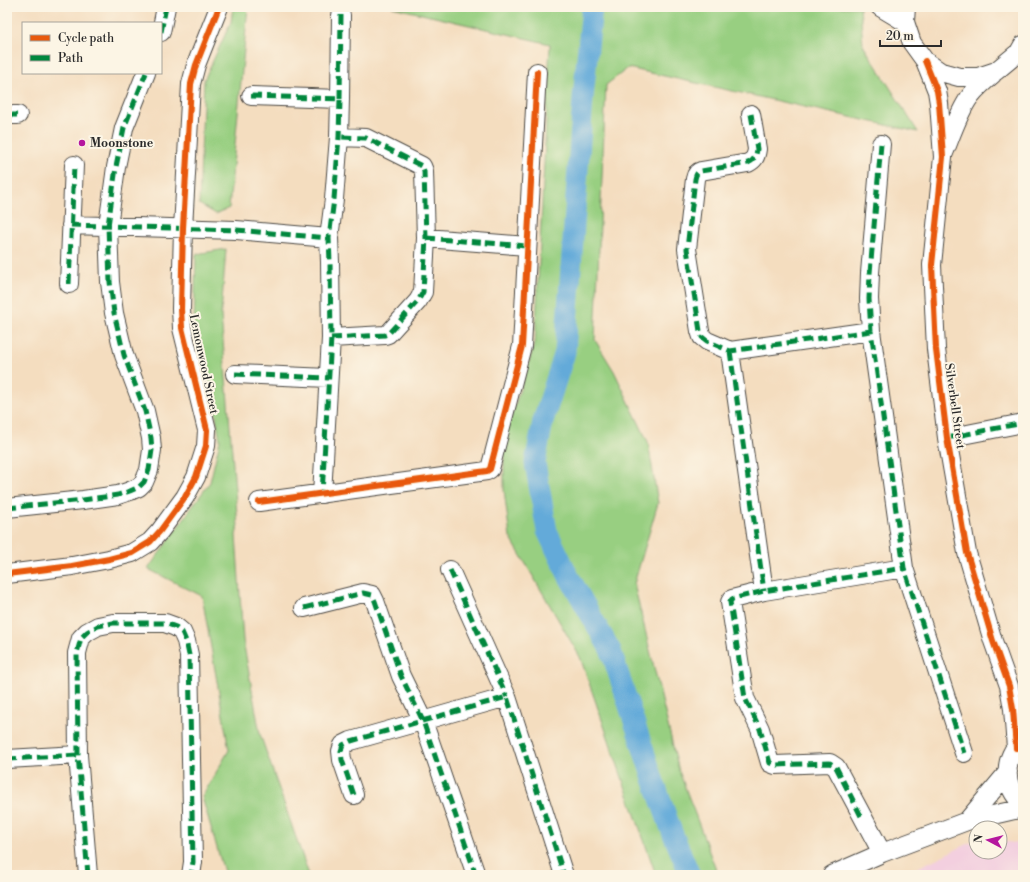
<svg xmlns="http://www.w3.org/2000/svg" width="1030" height="882" viewBox="0 0 1030 882" font-family="'Libre Bodoni',serif">
	<style>
		.built { fill: #f3cfdf }
		.green { fill: #98cf81; stroke: #627d56 }
		.lines { fill: none; stroke-linecap: round; stroke-linejoin: round }
		.canal { stroke: #63aad9; stroke-width: 21 }
		.minor-casing { stroke: #494641; stroke-width: 20 }
		.minor { stroke: #fff; stroke-width: 18 }
		.quiet { stroke: #00873e; stroke-width: 5; stroke-dasharray: 10 5; stroke-linecap: butt }
		.cycleway-casing { stroke: #fcf5e5; stroke-width: 8 }
		.cycleway { stroke: #e8590c; stroke-width: 6 }
		.poi-dot { fill: #b5179e; stroke: #fcf5e5; stroke-width: 1.5 }
		.labels { text-anchor: middle; stroke-width: 4; stroke-linejoin: round; paint-order: stroke }
		.poi-label { font-size: 12px; font-weight: bold; fill: #2b2b2b; stroke: #fcf5e5; text-anchor: start }
		.street-label { font-size: 12px; fill: #2b2b2b; stroke: #fcf5e5 }
	</style>
	<rect width="100%" height="100%" fill="#fcf5e5"/>
	<filter id="ink" filterUnits="userSpaceOnUse"><feTurbulence type="fractalNoise" baseFrequency=".025" numOctaves="2"/><feDisplacementMap in="SourceGraphic" scale="8" xChannelSelector="R" yChannelSelector="G"/><feConvolveMatrix kernelMatrix="1 2 1 2 8 2 1 2 1" color-interpolation-filters="sRGB"/></filter>
	<filter id="wash" filterUnits="userSpaceOnUse"><feTurbulence type="fractalNoise" baseFrequency=".012" numOctaves="4" result="noise"/><feDisplacementMap in="SourceGraphic" scale="16" xChannelSelector="R" yChannelSelector="G"/><feGaussianBlur stdDeviation="0.9" result="paint"/><feColorMatrix in="noise" values="0 0 0 0 0 0 0 0 0 0 0 0 0 0 0 0 0 1.4 0 .05"/><feComposite in="paint" operator="in"/></filter>
	<g filter="url(#wash)">
		<rect width="100%" height="100%" fill="#f4ddbf"/>
		<path class="built" d="M976 840V852H1000V841L1023 844V875H902Z"/>
		<path class="green" d="M233 7H248L229 208 216 214 199 204 204 80 231 22Z
			M392 7H860L863 45 918 132 628 68 606 85 595 340 614 371 648 442 658 503 634 584 679 771 716 870 723 875H656L580 657 510 537 504 490V439L535 343 550 44Z
			M226 249 221 315 238 527 236 535 243 640 260 734 309 875H225L202 797 229 750 202 596 148 569 210 482 220 440 212 393 194 325 196 254Z"/>
		<g class="lines">
			<path class="canal" d="M592 7 583 98 565 352 543 421 535 463 547 531 568 575 611 651 653 779 672 832 690 875"/>
		</g>
	</g>
	<g filter="url(#ink)">
		<g class="lines">
			<defs>
				<path id="minor" d="M880 7 905 22
					M906 7 905 22 912 43 925 61 941 72 959 77H978L996 71 1019 52 1023 45
					M161 32 166 7
					M925 61 937 91 939 103 943 157 932 265 936 349 947 438 967 553 993 641 1009 686 1013 709 1016 748
					M251 96 340 99 339 137 334 199 329 238 330 262 331 338 322 494
					M340 99 341 15
					M751 114 757 149C756 157 754 160 748 163L701 171C697 172 696 174 695 179L687 249 700 331 702 337 707 341 730 351 871 331
					M7 115H18
					M881 144 870 273 869 299 871 331 904 568 964 753
					M944 153C951 136 957 117 967 101 973 90 984 82 993 74
					M71 225 236 230 329 238
					M426 238 527 246
					M69 284 74 165
					M331 338 385 335 388 334 418 301 423 292 426 238 424 171 422 166 366 138 339 137
					M730 351 764 591
					M235 374 328 378
					M947 438 1023 423
					M259 502 487 471 490 469 522 346 537 72
					M7 508 83 500 118 495 130 491 139 487 144 482 149 470 152 450 151 438 145 411 124 355 114 313 110 282 108 226 116 167 124 128 146 73
					M450 570 507 697
					M7 574 72 566 109 559 132 553 150 542 160 531 185 497 196 477 206 446 207 430 182 328 181 309 183 228 191 84 196 65 219 7
					M304 608 363 593 372 595 375 601 401 676 423 721 476 875
					M1023 740C1002 756 1003 788 1023 804
					M7 759 78 755
					M354 795 342 760 341 751 343 745 351 741 507 697 564 875
					M967 821 1008 772
					M882 853 836 767 830 763 775 765 770 763 760 729 745 698 730 602 732 599 764 591 904 568
					M88 875 78 755 77 653 81 638 87 632 98 626 113 623H165L176 627 182 632 186 641 189 655 193 862 191 875
					M832 875 882 853 967 821 1023 808"/>
			</defs>
			<use href="#minor" class="minor-casing"/>
			<use href="#minor" class="minor"/>
			<path class="quiet" d="M161 32 166 7
				M251 96 340 99 339 137 334 199 329 238 330 262 331 338 322 494
				M340 99 341 15
				M751 114 757 149C756 157 754 160 748 163L701 171C697 172 696 174 695 179L687 249 700 331 702 337 707 341 730 351 871 331
				M7 115H18
				M881 144 870 273 869 299 871 331 904 568 964 753
				M71 225 236 230 329 238
				M426 238 527 246
				M69 284 74 165
				M331 338 385 335 388 334 418 301 423 292 426 238 424 171 422 166 366 138 339 137
				M730 351 764 591
				M235 374 328 378
				M947 438 1023 423
				M7 508 83 500 118 495 130 491 139 487 144 482 149 470 152 450 151 438 145 411 124 355 114 313 110 282 108 226 116 167 124 128 146 73
				M450 570 507 697
				M304 608 363 593 372 595 375 601 401 676 423 721 476 875
				M7 759 78 755
				M354 795 342 760 341 751 343 745 351 741 507 697 564 875
				M861 816 836 767 830 763 775 765 770 763 760 729 745 698 730 602 732 599 764 591 904 568
				M88 875 78 755 77 653 81 638 87 632 98 626 113 623H165L176 627 182 632 186 641 189 655 193 862 191 875"/>
			<defs>
				<path id="cycleway" d="M925 61 937 91 939 103 943 157 932 265 936 349 947 438 967 553 993 641 1009 686 1013 709 1016 748
					M259 502 487 471 490 469 522 346 537 72
					M7 574 72 566 109 559 132 553 150 542 160 531 185 497 196 477 206 446 207 430 182 328 181 309 183 228 191 84 196 65 219 7"/>
			</defs>
			<use href="#cycleway" class="cycleway-casing"/>
			<use href="#cycleway" class="cycleway"/>
		</g>
	</g>
	<circle class="poi-dot" cx="82" cy="143" r="4"/>
	<g class="labels">
		<g class="poi-label">
			<text x="90" y="147">Moonstone</text>
		</g>
		<g class="street-label">
			<text transform="translate(204 364) rotate(78)" y="4">Lemonwood Street</text>
			<text transform="translate(955 406) rotate(82)" y="4">Silverbell Street</text>
		</g>
	</g>
	<rect width="1030" height="882" fill="none" stroke="#fcf5e5" stroke-width="24"/>
	<rect x="22" y="22" width="140" height="52" fill="#fcf5e5" stroke="#a8a49b"/>
	<rect x="30" y="35" width="20" height="6" fill="#e8590c" stroke="#a8a49b"/>
	<text x="58" y="42" font-size="12" fill="#2b2b2b">Cycle path</text>
	<rect x="30" y="55" width="20" height="6" fill="#00873e" stroke="#a8a49b"/>
	<text x="58" y="62" font-size="12" fill="#2b2b2b">Path</text>
	<g transform="translate(988 840) rotate(277)"><circle r="19" fill="#fcf5e5" stroke="#a8a49b"/>
	<path d="M0-3L7 15L0 10L-7 15Z" fill="#b5179e"/>
	<text y="-6" font-size="11" font-weight="bold" text-anchor="middle" fill="#2b2b2b">N</text>
	</g>
	<path d="M880 40v6h61v-6" fill="none" stroke="#2b2b2b" stroke-width="2"/>
	<text x="886" y="40" font-size="12" fill="#2b2b2b" stroke="#fcf5e5" stroke-width="3" paint-order="stroke">20 m</text>
</svg>
